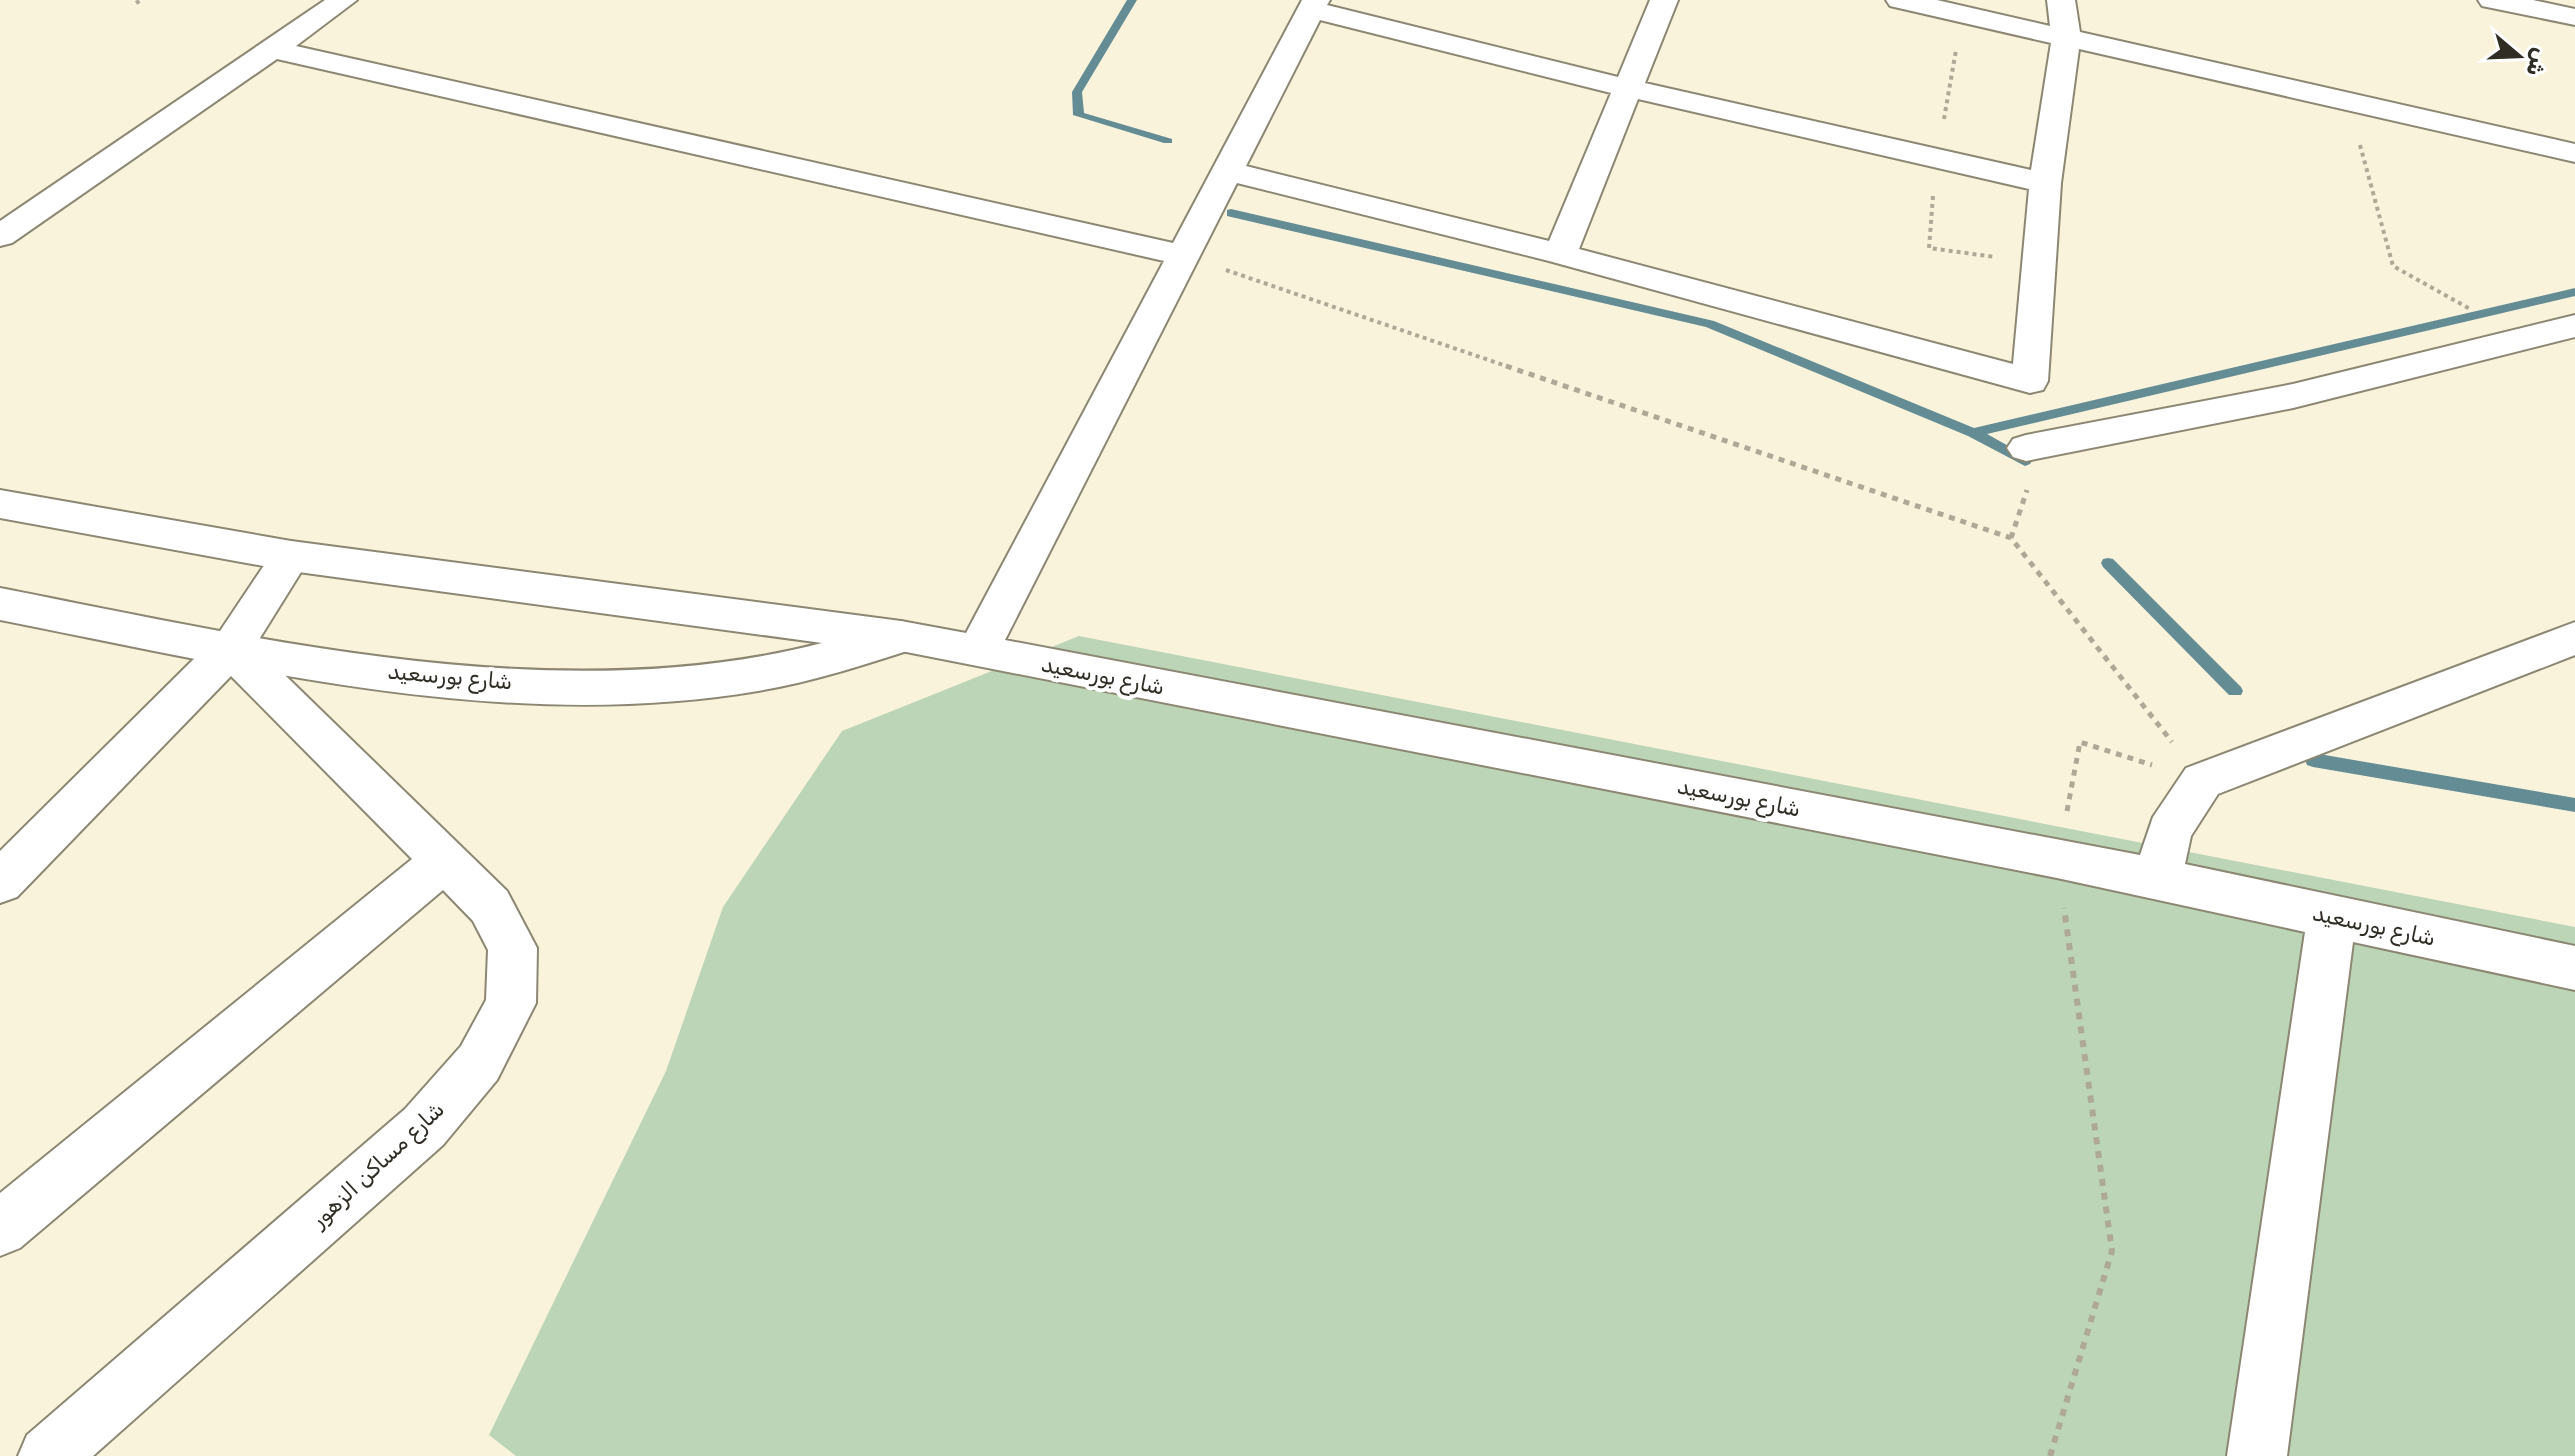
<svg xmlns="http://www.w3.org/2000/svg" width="2575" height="1456" viewBox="0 0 2575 1456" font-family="Rubik,Cairo,sans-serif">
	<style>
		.green { fill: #bcd5b6 }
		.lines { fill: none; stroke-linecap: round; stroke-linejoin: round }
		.stream { fill: #648c95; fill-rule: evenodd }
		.street-casing { stroke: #8c8772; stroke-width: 4 }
		.secondary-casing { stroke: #8c8772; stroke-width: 4 }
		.path-far2 { stroke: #aea997; stroke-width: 4; stroke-dasharray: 4 4; stroke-linecap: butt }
		.path-far1 { stroke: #aea997; stroke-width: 5; stroke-dasharray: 6 6; stroke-linecap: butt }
		.path { stroke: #aea997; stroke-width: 6; stroke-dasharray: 7 7; stroke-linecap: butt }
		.street { fill: #fff; fill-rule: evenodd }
		.secondary { fill: #fff; fill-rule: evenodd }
		.labels { text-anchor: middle; stroke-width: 8; stroke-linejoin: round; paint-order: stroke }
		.street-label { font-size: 22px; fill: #2f2d24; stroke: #fff }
	</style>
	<rect width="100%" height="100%" fill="#f9f3dc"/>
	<path class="green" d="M1079 636 2575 927V1456H516L489 1435 666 1071 723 907 842 731Z"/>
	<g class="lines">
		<path class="stream" d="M1127 0H1137L1082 92 1084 113 1172 139V143H1164L1073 115 1072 92Z
			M1231 209 1714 321 1974 428 2575 288V296L1987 434 2030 458 2032 461 2030 464 2025 466 1968 436 1706 327 1227 216V210Z
			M2108 558 2113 559 2241 687 2243 691 2241 695H2229L2103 567 2101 563 2103 559Z
			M2313 753 2575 798V812L2313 767 2307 765 2305 760 2307 755Z"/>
		<defs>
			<path id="street" d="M325 0H357L296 46 1173 243 1302 0H1330L1327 5 1618 77 1650 0H1678L1645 83 2031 170 2051 43 1890 6 1886 0H1937L2050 26 2047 0H2075L2080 32 2575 144V162L2079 49 2061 183 2048 381 2043 390 2030 393 1549 261 1237 183 1005 640 2140 855 2153 817 2186 768 2575 622V655L2218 794 2191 836 2185 864 2575 946V990L2353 942 2287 1456H2227L2305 932 2057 878 886 648 880 637 886 626 901 621 966 633 1164 261 277 59 12 243 0 246V221ZM1320 20 1611 93 1549 241 1246 166ZM1638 99 2029 189 2013 364 1579 249Z
				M2478 0H2533L2575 9V25L2482 6Z
				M2575 315V337L2293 408 2026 461 2013 457 2007 448 2013 439 2026 435 2293 384Z
				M291 541 305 546 311 556 255 646 507 891 537 948 536 1003 497 1080 443 1145 93 1456H18L27 1435 405 1109 461 1046 486 1000 488 950 473 921 443 890 20 1248 0 1256V1193L412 859 231 676 17 897 0 903V851L216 637 277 546Z"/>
			<path id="secondary" d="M0 490 291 541 901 621 916 626 922 637 916 648C864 665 811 682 758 691 506 734 245 668 0 620V588C262 639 558 711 822 643L291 571 0 518Z"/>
		</defs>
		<use href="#street" class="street-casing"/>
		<use href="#secondary" class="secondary-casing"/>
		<path class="path-far2" d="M136 3 141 0
			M1944 119 1956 50
			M2360 145 2393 266 2470 309
			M1933 196 1929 248 1995 257
			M1226 270 1512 368"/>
		<path class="path-far1" d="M1506 366 2011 538 2172 742
			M2011 538 2027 490
			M2067 811 2080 742 2152 765"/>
		<path class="path" d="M2050 1456 2112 1251 2064 908"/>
		<use href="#street" class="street"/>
		<use href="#secondary" class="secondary"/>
	</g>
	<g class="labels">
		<g class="street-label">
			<text transform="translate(1103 675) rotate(11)" y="8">شارع بورسعيد</text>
			<text transform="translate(450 676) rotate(5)" y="8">شارع بورسعيد</text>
			<text transform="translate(1739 797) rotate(11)" y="8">شارع بورسعيد</text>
			<text transform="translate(2374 925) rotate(12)" y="8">شارع بورسعيد</text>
			<text transform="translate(377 1164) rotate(-43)" y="8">شارع مساكن الزهور</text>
		</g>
	</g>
	<g transform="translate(2519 56) rotate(109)" stroke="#ffffff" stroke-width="6" paint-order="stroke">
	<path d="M0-6L14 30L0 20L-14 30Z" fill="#2f2d24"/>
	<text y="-12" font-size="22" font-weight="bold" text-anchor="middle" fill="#2f2d24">ش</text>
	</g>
</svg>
